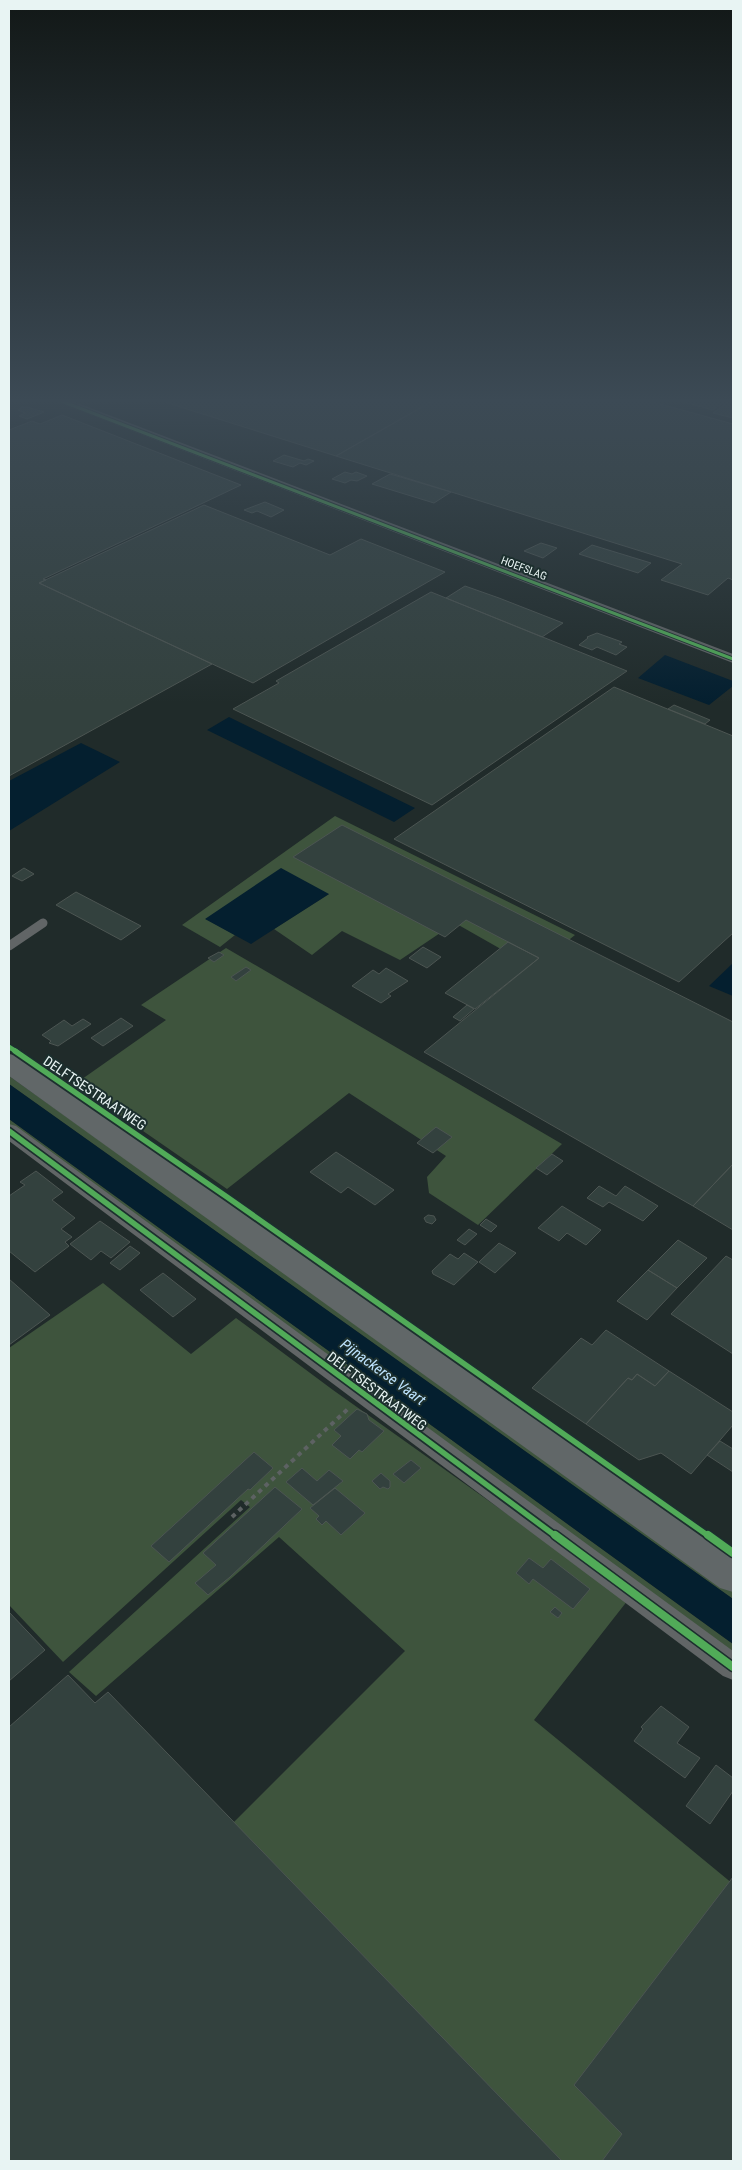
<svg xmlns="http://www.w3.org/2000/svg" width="742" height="2170" viewBox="0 0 742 2170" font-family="'Roboto Condensed',sans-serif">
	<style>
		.green { fill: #3e543d }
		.water { fill: #041f2f }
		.building { fill: #33413e; stroke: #4c5552 }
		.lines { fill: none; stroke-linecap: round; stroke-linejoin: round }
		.path { stroke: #5d6263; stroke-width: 4; stroke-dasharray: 4.5 4.5; stroke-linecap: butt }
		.service { stroke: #616566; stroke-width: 9 }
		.minor { fill: #616566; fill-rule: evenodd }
		.secondary { fill: #616768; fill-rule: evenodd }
		.cycleway-far3-casing { stroke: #1c2f2e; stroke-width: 5 }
		.cycleway-far2-casing { stroke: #1c2f2e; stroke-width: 7 }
		.cycleway-far1-casing { stroke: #1c2f2e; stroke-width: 9 }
		.cycleway-casing { stroke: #1c2f2e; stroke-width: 11 }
		.cycleway-far3 { stroke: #51ab58; stroke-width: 3 }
		.cycleway-far2 { stroke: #51ab58; stroke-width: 4.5 }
		.cycleway-far1 { stroke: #51ab58; stroke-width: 5.5 }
		.cycleway { stroke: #51ab58; stroke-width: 8 }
		.labels { text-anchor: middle; stroke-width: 4; stroke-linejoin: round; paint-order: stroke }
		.far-street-label { font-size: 11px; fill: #e8f4f3; stroke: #1c2f2e }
		.street-label { font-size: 14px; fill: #e8f4f3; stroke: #1c2f2e }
		.water-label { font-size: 15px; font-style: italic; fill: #bde3fe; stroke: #1c2f2e }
	</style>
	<rect width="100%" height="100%" fill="#202b2a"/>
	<path class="green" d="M335 816 575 935 534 968 455 923 400 960 342 931 312 955 274 929 329 894 206 919 235 935 220 947 182 925Z
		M226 948 562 1144 478 1225 429 1193 427 1177 446 1156 349 1093 227 1189 75 1084 166 1020 141 1005Z
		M9 1076 733 1591V1599L9 1084Z
		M9 1119 733 1644V1655L9 1125Z
		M103 1283 191 1354 236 1318 333 1390 628 1600 534 1720 733 1884V1994L615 2161H559L227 1829 405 1651 279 1537 96 1696 69 1672 250 1507 241 1500 63 1662 9 1605V1348Z"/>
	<path class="water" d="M665 655 733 681V686L709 705 638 678Z
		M229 717 415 808 394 822 207 730Z
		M81 743 120 762 9 831V781Z
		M281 868 329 894 251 944 205 919Z
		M733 963V996L709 986Z
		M9 1084 733 1599V1644L9 1119Z"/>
	<path class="building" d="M155 399H436L336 456Z
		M436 399H642L733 424V580L728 578 708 595 661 580 682 564 336 456Z
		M673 399H728L713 410Z
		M733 399V418L713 413 732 399Z
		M22 407H27L44 412 27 419 19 416 25 413 18 410Z
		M62 415 241 485 43 579 46 580 39 583 212 664 9 776V430L32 421 40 424Z
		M284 455 304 461 308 459 314 461 306 465 300 463 293 467 273 461Z
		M345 472 352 474 356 472 367 476 357 481 351 480 345 483 332 479Z
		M390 474 404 478 451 492 434 503 372 484Z
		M265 502 284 510 271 517 257 511 252 513 244 510Z
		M204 505 330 555 361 539 445 572 253 683 39 583Z
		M541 543 557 548 543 558 524 551Z
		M592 545 651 563 638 573 579 554Z
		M465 586 499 598 563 623 542 637 446 598Z
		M431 592 627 671 432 805 233 709 279 683 276 681Z
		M597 633 622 642 619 644 627 647 616 655 597 647 592 650 579 645 588 638 587 637Z
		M614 687 733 736V933L679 982 394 839Z
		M674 705 710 720 705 724 668 709Z
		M342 825 733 1022V1164L693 1206 424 1052 539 958 466 920 445 937 293 857Z
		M24 868 34 874 22 881 12 876Z
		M76 892 141 926 121 940 56 905Z
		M508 942 539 958 475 1009 445 993Z
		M423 947 441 957 427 968 409 958Z
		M219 952 224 955 214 962 208 958Z
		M246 967 251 970 236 981 231 977Z
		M386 968 408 981 388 994 391 996 381 1003 352 986 373 970 379 974Z
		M467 1005 474 1009 460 1021 453 1017Z
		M121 1018 133 1026 103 1046 91 1038Z
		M83 1019 91 1024 58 1046 49 1043 51 1041 42 1035 64 1020 72 1026Z
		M436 1127 452 1137 433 1153 417 1143Z
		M336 1152 394 1190 375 1205 348 1187 341 1193 310 1172Z
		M552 1154 563 1161 547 1175 536 1168Z
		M733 1164V1230L693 1206Z
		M36 1171 63 1192 52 1200 75 1218 61 1229 72 1237 65 1242 69 1246 35 1272 9 1251V1196L25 1185 20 1182Z
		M599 1186 616 1196 625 1186 658 1206 643 1221 609 1202 603 1207 587 1198Z
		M562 1206 601 1230 586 1245 567 1233 559 1241 538 1228Z
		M428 1215 434 1216 436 1220 432 1224 426 1222 424 1218Z
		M486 1219 497 1226 491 1232 480 1225Z
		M100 1221 130 1242 111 1258 101 1251 91 1260 70 1244Z
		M469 1229 477 1234 465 1245 457 1240Z
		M678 1240 707 1258 677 1288 648 1270Z
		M499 1243 516 1253 495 1273 479 1262Z
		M130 1246 140 1253 120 1270 110 1263Z
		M464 1253 478 1262 454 1285 433 1274 432 1271 450 1254 458 1259Z
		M726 1256 733 1260V1354L671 1314Z
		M648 1270 677 1288 647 1320 617 1301Z
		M163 1273 196 1299 173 1317 140 1290Z
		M9 1279 50 1315 9 1345Z
		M606 1330 669 1371 655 1386 637 1374 632 1380 628 1378 586 1424 532 1388 581 1338 592 1345Z
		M669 1371 733 1412V1425L691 1474 661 1453 639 1460 586 1424 628 1378 632 1380 637 1374 655 1386Z
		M357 1409 367 1414 369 1420 384 1431 362 1452 359 1450 350 1459 332 1445 341 1436 334 1430Z
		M720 1441 733 1449V1472L707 1455Z
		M254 1452 273 1468 250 1490 248 1489 169 1562 151 1546Z
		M411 1460 421 1468 404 1483 393 1474Z
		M302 1468 317 1481 329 1470 343 1481 313 1505 286 1482Z
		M381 1473 390 1481V1487L388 1489 383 1487 380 1489 372 1481Z
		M275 1487 302 1509 230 1577 208 1595 195 1583 216 1565 203 1553Z
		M335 1488 365 1513 341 1535 326 1521 322 1525 316 1519 319 1516 310 1508Z
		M529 1558 543 1568 551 1559 590 1589 573 1609 533 1579 529 1584 516 1573Z
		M555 1607 562 1613 558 1618 550 1612Z
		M9 1612 45 1650 9 1681Z
		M68 1675 95 1703 108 1692 562 2161H9V1727Z
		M661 1706 689 1727 677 1743 700 1758 685 1778 634 1741 643 1729 641 1727Z
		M716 1765 733 1778V1791L710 1824 686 1806Z
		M733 1877V2161H602L622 2134 574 2085Z"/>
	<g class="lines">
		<path class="path" d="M232 1517 350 1407"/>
		<path class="service" d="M9 946 43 923"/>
		<path class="minor" d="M50 399H67L733 654V663Z
			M9 1124 16 1126 733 1651V1680L723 1676 9 1141Z"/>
		<path class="secondary" d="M9 1054 19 1056 733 1556V1592L720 1588 9 1076Z"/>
		<defs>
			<path id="cycleway-far3" d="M56 399 733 659"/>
			<path id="cycleway-far2" d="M9 1047 17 1052"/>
			<path id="cycleway-far1" d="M15 1051 227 1197 710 1537
				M9 1131 557 1537"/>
			<path id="cycleway" d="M555 1535 733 1667
				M708 1535 733 1553"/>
		</defs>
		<use href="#cycleway-far3" class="cycleway-far3-casing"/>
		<use href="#cycleway-far2" class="cycleway-far2-casing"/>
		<use href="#cycleway-far1" class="cycleway-far1-casing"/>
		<use href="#cycleway" class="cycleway-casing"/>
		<use href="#cycleway-far3" class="cycleway-far3"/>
		<use href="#cycleway-far2" class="cycleway-far2"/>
		<use href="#cycleway-far1" class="cycleway-far1"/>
		<use href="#cycleway" class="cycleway"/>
	</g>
	<linearGradient id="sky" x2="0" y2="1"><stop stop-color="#121817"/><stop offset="0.57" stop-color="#3c4a55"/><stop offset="1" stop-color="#3c4a55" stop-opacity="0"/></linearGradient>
	<rect width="742" height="703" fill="url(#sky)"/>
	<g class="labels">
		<g class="far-street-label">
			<text transform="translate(524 568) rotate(21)" y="4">HOEFSLAG</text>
		</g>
		<g class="street-label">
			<text transform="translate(95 1093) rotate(34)" y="5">DELFTSESTRAATWEG</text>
			<text transform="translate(377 1391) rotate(37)" y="5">DELFTSESTRAATWEG</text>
		</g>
		<g class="water-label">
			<text transform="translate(383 1372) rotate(36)" y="5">Pijnackerse Vaart</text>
		</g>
	</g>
	<rect width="742" height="2170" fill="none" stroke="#e8f4f3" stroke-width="20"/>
</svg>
